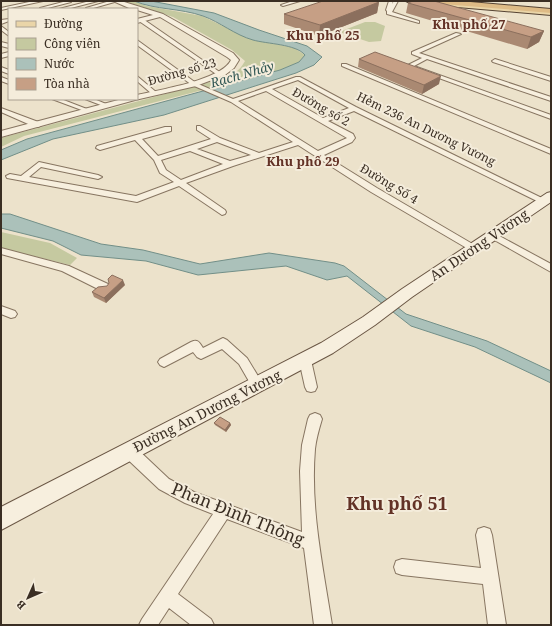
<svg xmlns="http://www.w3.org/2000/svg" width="552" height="626" viewBox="0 0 552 626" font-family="'Noto Serif',serif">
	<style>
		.green { fill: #c5c9a0 }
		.water { fill: #abc1ba; stroke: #728f88 }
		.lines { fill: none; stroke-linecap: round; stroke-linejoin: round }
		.minor-casing { stroke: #877561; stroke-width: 2 }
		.tertiary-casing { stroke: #877561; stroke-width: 2 }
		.secondary-casing { stroke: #6a5644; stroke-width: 2 }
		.primary-casing { stroke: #564434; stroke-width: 2 }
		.trunk-casing { stroke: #564434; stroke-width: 2 }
		.minor { fill: #f7efde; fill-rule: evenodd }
		.tertiary { fill: #f7efde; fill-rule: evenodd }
		.secondary { fill: #f7efde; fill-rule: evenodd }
		.primary { fill: #ead5a8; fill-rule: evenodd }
		.trunk { fill: #debb86; fill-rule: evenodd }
		.wall { fill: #aa8972 }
		.shaded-wall { fill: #8b6f5d }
		.building { fill: #c69f85; stroke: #8b6f5d }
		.labels { text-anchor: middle; stroke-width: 4; stroke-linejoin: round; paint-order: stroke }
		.far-street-label { font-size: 12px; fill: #3a2e23; stroke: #f4ecdb }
		.far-neighbourhood-label { font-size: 13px; font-weight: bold; fill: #633226; stroke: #f4ecdb }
		.far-water-label { font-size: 13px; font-style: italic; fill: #335855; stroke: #f4ecdb }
		.street-label { font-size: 14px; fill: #3a2e23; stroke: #f4ecdb }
		.near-street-label { font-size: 17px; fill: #3a2e23; stroke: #f4ecdb }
		.near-neighbourhood-label { font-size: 18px; font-weight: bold; fill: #633226; stroke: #f4ecdb }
	</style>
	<rect width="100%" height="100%" fill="#ece2cb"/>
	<path class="green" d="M124 1H134L147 6 202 16 248 38 294 48 305 55 299 62 280 70 24 136 1 147V138L221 79C232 75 239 72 245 61L232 50 173 17Z
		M365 22H375L385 26 381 41 369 42 339 32Z
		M1 232 50 243 77 258 70 265 1 248Z"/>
	<path class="water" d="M134 1H151L214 13 259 30 307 46 322 57 314 65 296 73 164 115 53 139 1 160V150L27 139 280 70 299 62 305 55C296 44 267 44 253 40 235 35 220 22 203 16 180 8 156 10 134 1Z
		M1 214H10L101 244 143 250 200 264 269 253 335 263 344 266 406 314 487 341 551 371V383L475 347 411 326 347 276 327 280 286 266 198 275 146 261 81 255 53 241 1 228Z"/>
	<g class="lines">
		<defs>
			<path id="minor" d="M34 1H43L1 10V8Z
				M67 1 71 2 44 9 40 8Z
				M90 1H98L67 9H59Z
				M110 1H118L90 9 86 8Z
				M293 1H300L283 6 281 5Z
				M389 1H393L392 4 394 1H398L392 12 419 21V23L387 14V11L386 10Z
				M9 19V21L1 24V20Z
				M139 19H143L224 75 219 76 139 21Z
				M1 26 9 32V36L1 30Z
				M456 33 461 34 419 53 551 97V101L427 59 414 66 551 115V119L406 66 422 58 412 54V52Z
				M137 40 196 83 233 99 296 77H300L356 107 548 201 544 204 541 203 354 111 328 121 353 134 355 138 352 142 324 155 377 188 476 246 478 248 476 250H470L371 192 298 145 233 166 186 183 225 210 226 212 225 214 222 215 179 186 137 202 7 178 6 176 10 174 21 176 39 162 98 175 102 177 98 179 41 167 29 177 136 196 174 182 160 173 154 160 135 140 100 150 96 148 97 146 165 127H171V131L142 139 158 156 211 139 197 130V126H200L220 138 259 153 293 142 231 102 192 85 137 45ZM298 80 349 108 323 118 272 89ZM266 91 347 138 318 151 238 101ZM217 142 251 155 230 161 197 149ZM190 151 223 164 181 180 166 170 161 160Z
				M1 42 9 44V48L1 46Z
				M495 59 551 77V81L493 62 492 61Z
				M342 64H346L551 149V154L342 66Z
				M1 67 9 70V74L1 71Z
				M137 76 156 92V94H152L137 81Z
				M1 77 9 80V84L1 81Z
				M52 99H61L92 111 87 112Z
				M85 99H94L111 106 106 107Z
				M1 108 41 123 42 125 38 127H35L1 112Z
				M492 232 551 264V272L489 237 487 235 489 233Z
				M1 248 69 266 108 284 109 287 108 290H100L62 271 1 254Z
				M1 306 15 311 17 314 15 317 11 318 1 314Z
				M223 338 227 340 247 358 264 386 262 390 258 391 254 390 239 364 222 349 201 359 197 357 193 352 164 367 160 365 158 362 160 359 191 342C198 339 199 342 203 348Z
				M305 355 309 357 311 360 317 387 315 391 311 392 307 391 305 387 299 360 301 357Z
				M315 413 320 415 322 419C319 429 316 439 315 449 310 508 323 567 332 625H314L304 548 227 519 178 594 211 619 214 625H191L169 608 158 625H139L142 619 213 514 185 503 159 489 124 456 122 451 124 446 129 444 134 446 169 479 194 492 302 532 300 471 302 445 308 419 310 415Z
				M484 527 490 529 492 535 506 625H488L483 584 402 575 396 573 394 567 396 561 402 559 481 568 476 535 478 529Z"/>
			<path id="tertiary" d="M113 1H121L163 14 233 53 239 60 234 68 225 75 196 86 135 100 1 137V131L122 99H137V95C158 90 222 80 231 60L227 57 160 17 137 23V19L153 15 137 10V9L129 8Z
				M9 52V56L1 58V54Z"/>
			<path id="secondary" d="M551 192V202L412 297 375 325 333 353 1 530V507L321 343 363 317 402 289 547 193Z"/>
			<path id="primary" d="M406 1H437L551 11V15L410 3Z"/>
			<path id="trunk" d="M426 1H459L551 9V13L430 3Z"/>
		</defs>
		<use href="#minor" class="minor-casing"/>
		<use href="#tertiary" class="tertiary-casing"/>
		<use href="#secondary" class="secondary-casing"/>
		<use href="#primary" class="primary-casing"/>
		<use href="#trunk" class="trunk-casing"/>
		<use href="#minor" class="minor"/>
		<use href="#tertiary" class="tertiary"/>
		<use href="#secondary" class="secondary"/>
		<use href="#primary" class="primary"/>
		<use href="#trunk" class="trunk"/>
	</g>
	<path class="wall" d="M379 2 377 13 319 36 284 24V14Z
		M408 3 544 31 539 42 527 49 406 13Z
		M359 59 439 84 422 94 358 67Z
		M125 285 106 303 94 297 92 292Z
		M214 423H230L231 425 226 432 215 425Z"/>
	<path class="shaded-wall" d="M379 2 377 13 319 36 320 25Z
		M544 31 539 42 527 49 531 37Z
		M441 76 439 84 422 94 424 85Z
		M123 280 125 285 106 303 104 298Z
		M230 423 231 425 226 432 225 430Z"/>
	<path class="building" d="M323 1H374L379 2 320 25 284 14Z
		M413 1H434L544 31 531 37 408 3Z
		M375 52 441 76 424 85 359 59Z
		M112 275 123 280 104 298 92 292 98 287 107 286 109 283 108 279Z
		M220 417 230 423 225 430 214 423Z"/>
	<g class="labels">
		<g class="far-street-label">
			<text transform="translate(182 72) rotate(-16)" y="4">Đường số 23</text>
			<text transform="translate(321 107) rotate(30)" y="4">Đường số 2</text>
			<text transform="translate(426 129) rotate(26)" y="4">Hẻm 236 An Dương Vương</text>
			<text transform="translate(389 184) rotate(31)" y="4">Đường Số 4</text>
		</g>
		<g class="far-neighbourhood-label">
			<text x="469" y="29">Khu phố 27</text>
			<text x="323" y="40">Khu phố 25</text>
			<text x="303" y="166">Khu phố 29</text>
		</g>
		<g class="far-water-label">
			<text transform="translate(242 74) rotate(-16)" y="5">Rạch Nhảy</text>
		</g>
		<g class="street-label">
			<text transform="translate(479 245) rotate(-34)" y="5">An Dương Vương</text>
			<text transform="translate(207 411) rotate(-27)" y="5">Đường An Dương Vương</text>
		</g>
		<g class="near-street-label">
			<text transform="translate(238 514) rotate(22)" y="6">Phan Đình Thông</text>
		</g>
		<g class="near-neighbourhood-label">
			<text x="397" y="510">Khu phố 51</text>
		</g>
	</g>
	<rect width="552" height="626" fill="none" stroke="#3a2e23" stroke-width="4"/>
	<rect x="8" y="8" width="130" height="92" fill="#f4ecdb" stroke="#aaa091"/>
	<rect x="16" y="21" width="20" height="6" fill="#ead5a8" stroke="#aaa091"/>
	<text x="44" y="28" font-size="12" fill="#3a2e23">Đường</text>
	<rect x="16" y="38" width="20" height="12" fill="#c5c9a0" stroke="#aaa091"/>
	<text x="44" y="48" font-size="12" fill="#3a2e23">Công viên</text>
	<rect x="16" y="58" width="20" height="12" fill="#abc1ba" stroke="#aaa091"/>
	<text x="44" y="68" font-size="12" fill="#3a2e23">Nước</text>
	<rect x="16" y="78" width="20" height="12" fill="#c69f85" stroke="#aaa091"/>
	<text x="44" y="88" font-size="12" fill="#3a2e23">Tòa nhà</text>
	<g transform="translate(28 598) rotate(225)" stroke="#f4ecdb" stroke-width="3" paint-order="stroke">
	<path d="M0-3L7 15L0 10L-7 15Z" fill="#3a2e23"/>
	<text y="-6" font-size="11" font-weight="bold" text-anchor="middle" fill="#3a2e23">B</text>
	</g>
</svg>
